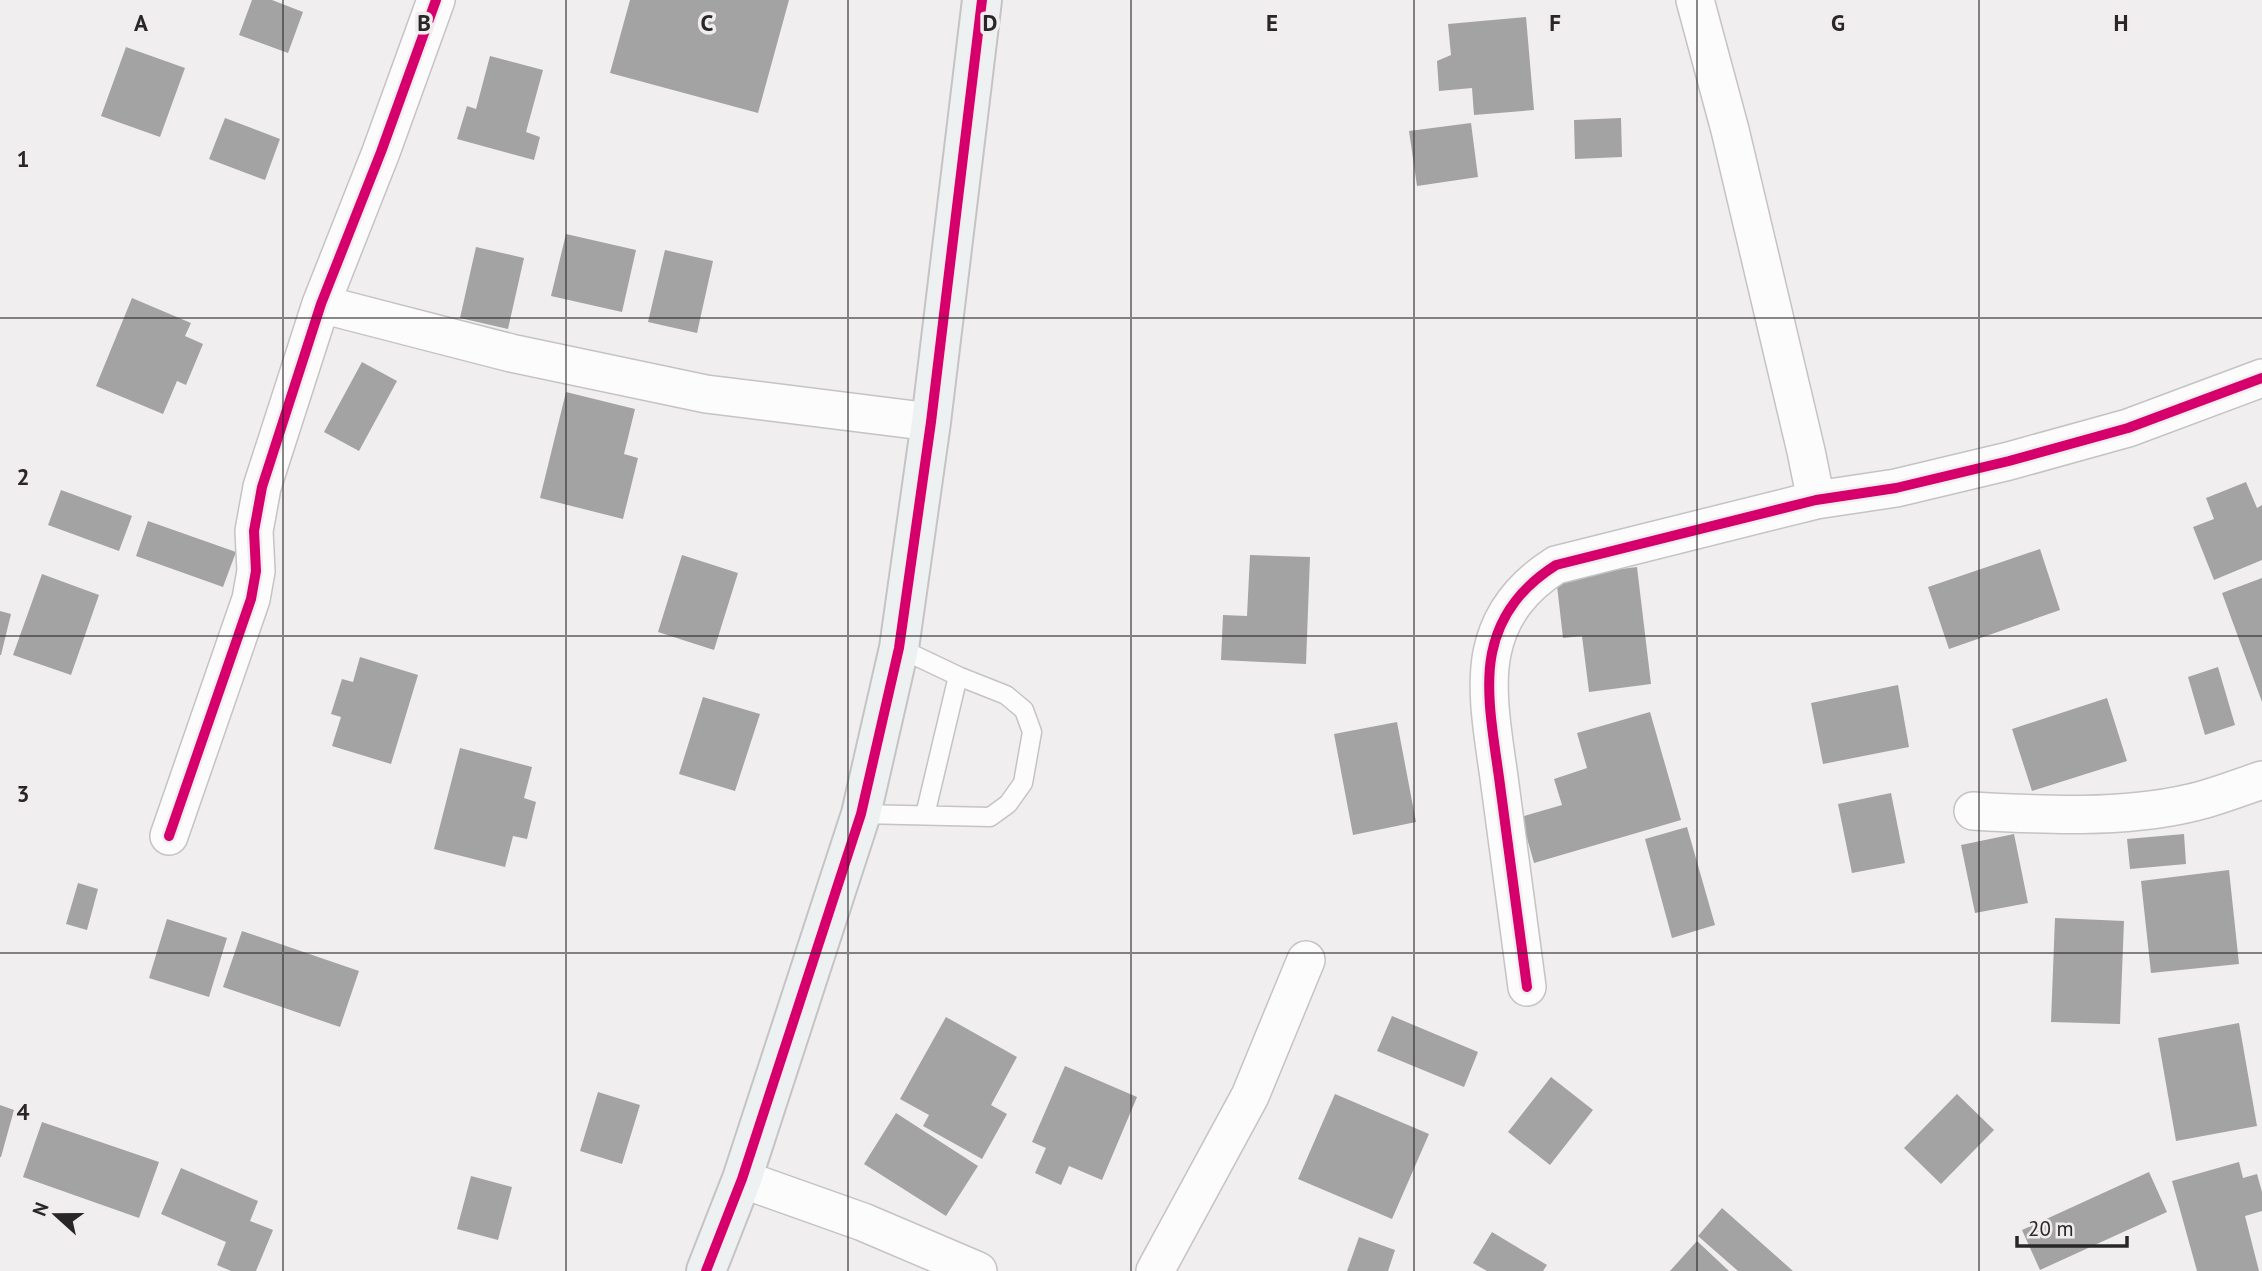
<svg xmlns="http://www.w3.org/2000/svg" width="2262" height="1271" viewBox="0 0 2262 1271" font-family="'PT Sans',sans-serif">
	<style>
		.building { fill: #a4a3a3 }
		.lines { fill: none; stroke-linecap: round; stroke-linejoin: round }
		.lane-casing { stroke: #c5c3c4; stroke-width: 21 }
		.street-casing { stroke: #c5c3c4; stroke-width: 40 }
		.secondary-casing { stroke: #c5c3c4; stroke-width: 42 }
		.lane { stroke: #fdfcfd; stroke-width: 18 }
		.street { stroke: #fdfcfd; stroke-width: 37 }
		.secondary { stroke: #eef1f2; stroke-width: 38 }
		.cycleway-casing { stroke: #f1edef; stroke-width: 15 }
		.cycleway { stroke: #d6006c; stroke-width: 10 }
		.grid { fill: none; stroke: #282727; stroke-width: 2; stroke-opacity: 0.55 }
		.grid-label { font-size: 23px; text-anchor: middle; font-weight: bold; fill: #282727; stroke: #f1edef; stroke-width: 7; stroke-linejoin: round; paint-order: stroke }
	</style>
	<rect width="100%" height="100%" fill="#f0eeef"/>
	<path class="building" d="M252 0H272L303 12 288 53 239 35Z
		M630 0H789L758 113 610 73Z
		M1526 17 1534 110 1474 115 1472 88 1439 91 1437 61 1451 55 1448 24Z
		M126 47 185 68 160 137 101 116Z
		M490 56 543 70 526 132 540 137 534 160 457 139 467 106 476 109Z
		M225 118 280 139 265 180 209 159Z
		M1621 118 1622 157 1575 159 1574 120Z
		M1471 123 1478 177 1417 186 1409 131Z
		M566 234 636 250 622 312 551 296Z
		M476 247 524 258 508 329 460 318Z
		M665 250 713 261 697 333 648 322Z
		M132 298 191 323 185 336 203 344 186 385 177 381 163 414 96 386Z
		M362 362 397 381 359 451 324 432Z
		M566 392 635 409 624 454 638 458 623 519 540 498Z
		M2246 482 2257 508 2262 505V560L2214 580 2193 527 2214 519 2206 498Z
		M61 490 132 516 119 551 48 525Z
		M148 521 236 552 223 587 136 556Z
		M2040 549 2060 610 1949 649 1928 587Z
		M682 555 738 573 714 650 658 632Z
		M1250 555 1310 557 1306 664 1221 660 1223 615 1247 616Z
		M1637 567 1651 684 1589 692 1582 636 1563 638 1556 577Z
		M42 574 99 595 71 675 13 655Z
		M2262 578V702L2222 593Z
		M0 611 11 614 1 655H0Z
		M360 657 418 675 391 764 332 746 341 717 331 714 342 679 353 682Z
		M2218 667 2235 725 2205 735 2188 677Z
		M1898 685 1909 747 1823 764 1811 703Z
		M703 697 760 714 735 791 679 774Z
		M2107 698 2127 761 2032 791 2012 729Z
		M1650 712 1681 820 1534 863 1521 817 1562 805 1554 779 1587 768 1577 733Z
		M1397 722 1416 822 1353 835 1334 734Z
		M460 748 532 767 524 798 536 802 527 839 513 836 505 867 434 849Z
		M1891 793 1905 863 1852 873 1838 804Z
		M1687 827 1715 925 1672 938 1645 839Z
		M2014 834 2028 903 1975 913 1961 845Z
		M2184 834 2186 864 2130 869 2127 839Z
		M2229 870 2239 964 2151 973 2141 881Z
		M78 883 98 889 87 930 66 924Z
		M2055 918 2124 921 2120 1024 2051 1022Z
		M167 919 227 938 209 997 149 978Z
		M242 931 359 971 340 1027 223 987Z
		M1392 1016 1478 1052 1464 1087 1377 1051Z
		M946 1017 1017 1057 991 1105 1007 1114 982 1159 923 1126 929 1115 900 1099Z
		M2239 1023 2257 1126 2176 1141 2158 1038Z
		M1065 1066 1137 1097 1102 1180 1069 1166 1061 1185 1035 1173 1046 1148 1032 1142Z
		M1551 1077 1593 1110 1550 1165 1508 1132Z
		M598 1092 640 1105 622 1164 580 1151Z
		M1335 1094 1429 1134 1392 1219 1298 1179Z
		M1957 1094 1994 1130 1941 1184 1904 1148Z
		M0 1105 14 1110 1 1157H0Z
		M896 1113 978 1166 946 1216 864 1164Z
		M42 1122 159 1162 139 1218 23 1177Z
		M2239 1162 2243 1178 2257 1174 2262 1192V1211L2245 1216 2259 1271H2197L2172 1181Z
		M181 1168 258 1201 250 1221 273 1230 256 1271H231L217 1265 226 1242 161 1214Z
		M2149 1172 2167 1212 2040 1270 2022 1230Z
		M471 1176 512 1187 498 1240 457 1229Z
		M1722 1208 1793 1271H1738L1698 1236Z
		M1492 1232 1547 1265 1543 1271H1487L1473 1263Z
		M1359 1237 1395 1250 1388 1271H1347Z
		M1697 1241 1729 1271H1670Z"/>
	<g class="lines">
		<defs>
			<path id="lane" d="M861 814 990 817 1008 804 1023 783 1032 732 1024 710 1006 695 958 676 899 648
				M925 815 958 676"/>
			<path id="street" d="M1695 0 1730 130 1806 451 1816 500
				M321 304 511 353 706 394 931 422
				M1973 811C2042 815 2122 819 2190 803 2214 798 2238 788 2262 780
				M169 836 251 599 256 571 254 531 262 487 321 304 381 152 436 0
				M1527 987C1518 920 1509 852 1500 785 1495 745 1484 693 1492 653 1500 613 1523 586 1556 565L1816 500 1896 488 2009 461 2128 428 2262 378
				M742 1179 863 1222 978 1271
				M1155 1271 1250 1096 1306 960"/>
			<path id="secondary" d="M706 1271 742 1179 861 814 899 648 931 422 982 0"/>
		</defs>
		<use href="#lane" class="lane-casing"/>
		<use href="#street" class="street-casing"/>
		<use href="#secondary" class="secondary-casing"/>
		<use href="#lane" class="lane"/>
		<use href="#street" class="street"/>
		<use href="#secondary" class="secondary"/>
		<defs>
			<path id="cycleway" d="M169 836 251 599 256 571 254 531 262 487 321 304 381 152 436 0
				M1527 987C1518 920 1509 852 1500 785 1495 745 1484 693 1492 653 1500 613 1523 586 1556 565L1816 500 1896 488 2009 461 2128 428 2262 378
				M706 1271 742 1179 861 814 899 648 931 422 982 0"/>
		</defs>
		<use href="#cycleway" class="cycleway-casing"/>
		<use href="#cycleway" class="cycleway"/>
	</g>
	<path class="grid" d="M283 0V1271M566 0V1271M848 0V1271M1131 0V1271M1414 0V1271M1697 0V1271M1979 0V1271M0 318H2262M0 636H2262M0 953H2262"/>
	<g class="grid-label">
		<text x="141" y="31">A</text>
		<text x="424" y="31">B</text>
		<text x="707" y="31">C</text>
		<text x="990" y="31">D</text>
		<text x="1272" y="31">E</text>
		<text x="1555" y="31">F</text>
		<text x="1838" y="31">G</text>
		<text x="2121" y="31">H</text>
		<text x="23" y="167">1</text>
		<text x="23" y="485">2</text>
		<text x="23" y="802">3</text>
		<text x="23" y="1120">4</text>
	</g>
	<g transform="translate(56 1215) rotate(291)" stroke="#f1edef" stroke-width="5" paint-order="stroke">
	<path d="M0-5L12 26L0 18L-12 26Z" fill="#282727"/>
	<text y="-10" font-size="19" font-weight="bold" text-anchor="middle" fill="#282727">N</text>
	</g>
	<path d="M2017 1236v10h110v-10" fill="none" stroke="#282727" stroke-width="3.5"/>
	<text x="2028" y="1236" font-size="21" fill="#282727" stroke="#f1edef" stroke-width="5" paint-order="stroke">20 m</text>
</svg>
